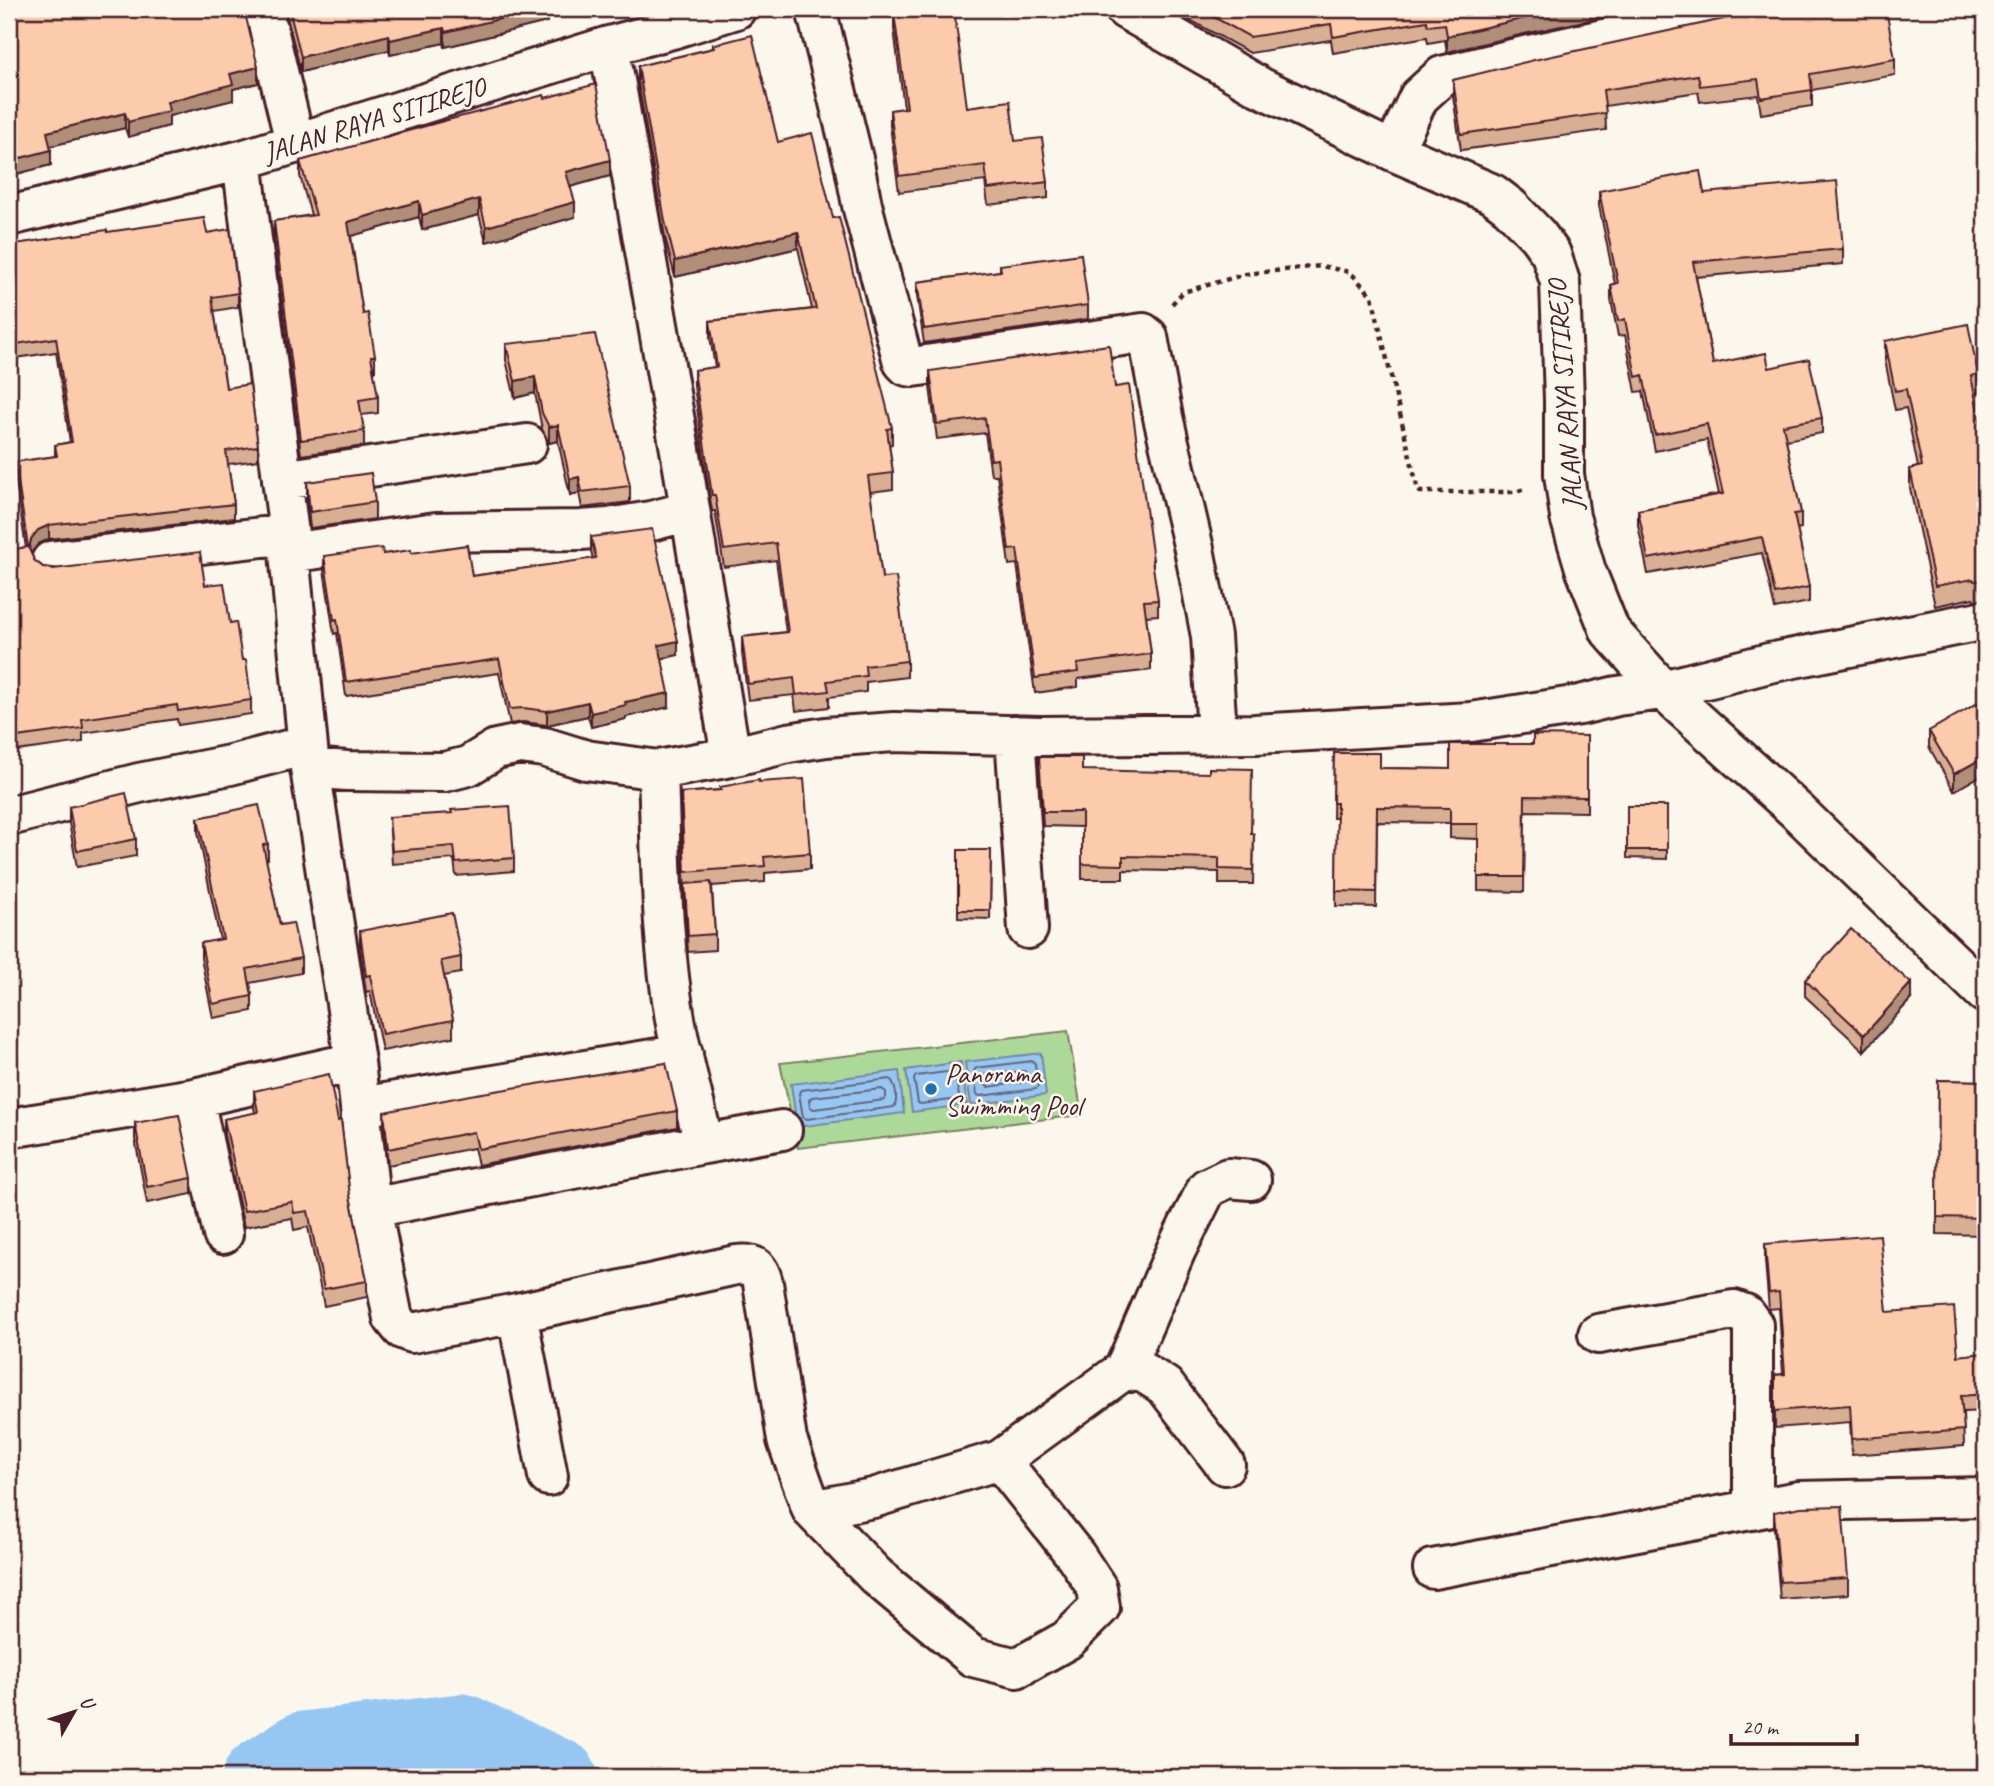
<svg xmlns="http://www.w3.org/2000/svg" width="1994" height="1786" viewBox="0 0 1994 1786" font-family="Caveat,sans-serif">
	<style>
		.green { fill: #acd998; stroke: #7b7c62; stroke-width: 2 }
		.water { fill: #96c7f2; stroke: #7884a2; stroke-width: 2 }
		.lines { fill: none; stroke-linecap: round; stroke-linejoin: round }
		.shore { stroke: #68627b; stroke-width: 2 }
		.river { stroke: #96c7f2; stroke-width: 75 }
		.minor-casing { stroke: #4a1f2b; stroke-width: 44 }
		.path { stroke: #4a1f2b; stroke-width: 4.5; stroke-dasharray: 5 5; stroke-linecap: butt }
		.minor { stroke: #fbf7ec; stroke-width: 38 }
		.wall { fill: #d8af93; stroke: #4a1f2b; stroke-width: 2 }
		.shaded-wall { fill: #b08e78; stroke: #4a1f2b; stroke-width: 2 }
		.building { fill: #fbcbab; stroke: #4a1f2b; stroke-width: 2 }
		.poi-dot { fill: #1f6fb2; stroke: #fbf7ec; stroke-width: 2.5 }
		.labels { text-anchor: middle; stroke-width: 5; stroke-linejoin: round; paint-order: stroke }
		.street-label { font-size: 28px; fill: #4a1f2b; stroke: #fbf7ec }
		.poi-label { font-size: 28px; fill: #4a1f2b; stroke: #fbf7ec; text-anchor: start }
	</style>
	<rect width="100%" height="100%" fill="#fbf7ec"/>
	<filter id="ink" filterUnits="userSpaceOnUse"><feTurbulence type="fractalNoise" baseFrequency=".0143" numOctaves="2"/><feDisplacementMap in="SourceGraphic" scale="14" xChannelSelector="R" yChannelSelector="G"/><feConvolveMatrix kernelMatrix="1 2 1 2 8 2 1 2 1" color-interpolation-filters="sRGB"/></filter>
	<g filter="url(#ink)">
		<path class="green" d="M1068 1031 1082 1115 798 1148 780 1063Z"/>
		<path class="water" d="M1041 1053 1046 1095 971 1105 965 1062Z
			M961 1062 967 1105 912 1112 906 1070Z
			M899 1071 904 1113 797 1127 791 1084Z"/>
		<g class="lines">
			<path class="shore" d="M1033 1061 1035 1064 1038 1086 1036 1089 981 1096 977 1095 974 1071 976 1068Z
				M954 1071 959 1096 958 1099 921 1104 918 1103 914 1079 916 1076Z
				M1024 1071 1027 1074 1028 1079 1025 1082 988 1087 984 1084V1078L986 1075Z
				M890 1079C896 1084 898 1101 894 1107L807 1119 803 1117 799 1093 801 1090Z
				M882 1089 886 1092V1097L884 1100 814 1109 810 1107 809 1100 812 1097Z"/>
			<path class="river" d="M260 1777 303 1749 462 1731 560 1777"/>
			<defs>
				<path id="minor" d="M263 9 295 142
					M816 9 854 163 862 205 903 362 907 366 913 367 1136 334 1143 333 1148 337 1163 417 1194 549 1211 636 1217 734
					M1125 9 1260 87 1393 151 1493 194 1510 207 1538 236 1551 254 1560 282 1564 400V474L1570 517 1586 571 1610 631 1663 690 1797 811 1985 993
					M609 46 683 467 731 757
					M1393 151 1419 97 1442 76 1529 55 1742 9
					M242 160 289 534V553L310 768 355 1062 371 1208 393 1318 402 1329 412 1333 517 1313 736 1265C753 1263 759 1266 763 1283L787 1440 812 1510 873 1498 1000 1460 1076 1556 1097 1588 1100 1607 1067 1640 1017 1668 973 1657 876 1576 812 1510
					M9 216 242 160 609 46 672 29 736 9
					M282 480 527 444
					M289 553 436 532 581 530 608 528 651 521 690 511
					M51 561 289 534
					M1015 735 1028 929
					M310 768 347 771 444 772 468 766 496 749 520 744 544 747 586 760 658 770 731 757 788 743 826 737 894 732 1040 736 1255 734 1471 722 1580 705 1617 696 1663 690 1769 663 1985 620
					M658 770C661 856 661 945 677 1030 685 1068 695 1106 704 1144L782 1130
					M9 816 139 783 230 765 307 745
					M194 1098 223 1234
					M360 1107 683 1054
					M9 1128 194 1098 355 1062
					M371 1208 704 1144
					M517 1313 548 1476
					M1598 1334 1734 1310 1745 1314 1753 1325V1510
					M1124 1370 1176 1250 1207 1188 1228 1178 1251 1180
					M1000 1460 1124 1370 1144 1373 1165 1386 1225 1465
					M1433 1569 1799 1501 1985 1497"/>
			</defs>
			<use href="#minor" class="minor-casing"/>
			<path class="path" d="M1172 304 1183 292 1246 274 1321 266 1350 272 1372 296 1418 490 1420 492H1516L1524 489"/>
			<use href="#minor" class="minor"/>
		</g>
		<path class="wall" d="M9 9 258 83 233 89V100L169 116V126L128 137 125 128 50 146 51 165 9 176Z
			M285 9H580V10L547 17V22L445 47 444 43 390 55 389 50 301 72Z
			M1170 9H1640L1524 34 1447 52 1445 40 1428 43 1427 37 1333 53 1331 40 1250 53Z
			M1839 12 1895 59V75L1812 90V106L1761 114 1758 95 1700 102 1698 92 1605 106 1606 130 1461 150 1453 96V80L1747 14Z
			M894 13 967 107 1015 141 1048 182V198L988 205 985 181 899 192 890 126V110L904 108 894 29Z
			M713 45 778 142 833 218 892 428V444L889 445 893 473V489L870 492 882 578 907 661V677L866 682V692L829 697V707L796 711 794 695 748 700 742 653V637L786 632 776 560 724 567 715 511H712L704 458 694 386V370L715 367 710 337V321L812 309 798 248 675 277 665 237 638 82V66L713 48Z
			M545 98 610 176 570 187 575 217 486 242 479 215 422 230 419 217 351 236 363 314 375 356V371H373L378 397V413L361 415 364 431V446L301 455 274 237V221L311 215 300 176V161Z
			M1599 191 1704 193 1843 249V264L1696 277 1713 364 1769 368 1822 418V433L1786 440 1801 513V528L1797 529 1809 587V602L1775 609 1762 553 1648 574 1638 525V510L1719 494 1707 440 1655 451 1643 391 1636 392 1625 335 1618 336 1611 300V285L1615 284 1599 206Z
			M107 232 207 233 238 293V307L214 311 226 388 258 446V460L228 464 234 504V518L49 539 38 544 31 553 34 560 43 567 205 585 230 623 242 660 251 700V714L178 725 177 719 83 733V742L9 752V550L26 548 15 476V462L55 456V445L70 442 56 352 9 359V245Z
			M1000 265 1088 305V319L924 343 917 296V282L1000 271Z
			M1885 341 1978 374V393L1974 394 1985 447V599L1974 600 1973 598 1935 606 1910 488V469L1918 467 1906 408 1895 410 1885 360Z
			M506 344 630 486V502L582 508 579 493 570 495 558 441 549 443 542 429 535 393 515 398 506 360Z
			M930 371 1115 387 1153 560V570L1158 600V615L1146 616 1151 654V670L1078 679V687L1035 693 1017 564 1009 565 997 475H991L985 433 937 439 930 387Z
			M307 482 375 502V519L310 528 307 499Z
			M591 537 678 655 662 659 669 707 626 717V719L591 727 588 716 547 725 523 722 510 724 499 673 346 696 337 633 334 634 324 570V556L411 553 472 576 593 559 591 551Z
			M1985 699V773L1954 791 1929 747V731Z
			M1587 736V812L1525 811 1524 892 1478 891V839L1450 838V823L1377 822 1376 907 1336 906 1337 818H1333L1334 753 1380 768 1450 769 1533 744Z
			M1039 757 1082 770 1254 834 1253 884H1219V872L1123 870V879H1082V827L1043 826Z
			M759 782 810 853V869L765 873V882L712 886 715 934V950L688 952 685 900 681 793 720 790Z
			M1627 806H1667V859L1627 858Z
			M69 807 136 839V856L77 867 69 823Z
			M389 817 514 858V871L456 876 454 859 392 864Z
			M198 818 268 844V859H266L280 925 301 958V973L250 983 252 996V1011L213 1018 201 958V943L220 940 198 832Z
			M958 850H991L990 919 958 918Z
			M360 931 461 957V973L444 976 453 1020V1037L382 1051 370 991 366 992 360 947Z
			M1805 980 1911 999 1864 1051 1805 996Z
			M1938 1080 1985 1081V1235L1937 1234Z
			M254 1091 350 1196 367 1281V1297L324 1306 308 1227 294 1230 292 1218 244 1227 224 1135V1119L255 1113 254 1107Z
			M677 1111V1127L478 1165 474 1148 388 1165 384 1128V1112Z
			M135 1123 192 1178V1194L147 1203 135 1139Z
			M1765 1244 1887 1312 1958 1356 1985 1353V1411L1963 1412 1964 1446 1852 1455 1850 1422 1775 1428V1375L1783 1374 1779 1308 1769 1309 1765 1261Z
			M1774 1512 1848 1578V1594L1780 1599 1774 1528Z"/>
		<path class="shaded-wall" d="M541 9H580V10L547 17V22L445 47V32Z
			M1565 9H1640L1524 34 1447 52V36Z
			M444 28V43L390 55V40Z
			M389 35V50L301 72V57Z
			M258 67V83L233 89V100L169 116V126L128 137V122L167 102 230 74Z
			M125 113V128L47 147V132Z
			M51 150V165L9 176V161Z
			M610 160V176L566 188V172Z
			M479 199V215L422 230V215Z
			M419 201V217L348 237V222Z
			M575 202V217L486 242V227Z
			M798 232V248L675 277V261Z
			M535 377V393L515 398V381Z
			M558 425V441L549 443V427Z
			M579 477V493L570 495V479Z
			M49 525V539L38 544 31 553 29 549 31 539 38 530Z
			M678 641V655L659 659V645Z
			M669 693V707L626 717V719L591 727V713L625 702Z
			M588 702V716L547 725V711Z
			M1985 757V773L1954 791V774Z
			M1911 983V999L1864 1051V1035Z"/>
		<path class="building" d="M9 9H244L258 67 230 74 233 84 167 102 169 111 128 122 125 113 47 132 51 150 9 161Z
			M289 9H541L445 32 444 28 390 40 389 35 301 57Z
			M924 9H954L967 107 1010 101 1015 141 1042 138 1048 182 988 189 985 165 899 176 890 110 907 108 894 13Z
			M1199 9H1565L1447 36 1445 24 1428 26 1427 21 1333 37 1331 24 1250 37Z
			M1756 9H1839V12L1858 9H1886L1895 59 1810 74 1812 90 1761 98 1758 79 1700 86 1698 75 1603 90 1606 113 1461 134 1453 80 1534 60 1747 14Z
			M752 35 778 142 812 133 833 218 839 217 892 428 887 429 893 473 868 476 882 578 896 577 907 661 865 666 866 676 827 681 829 691 796 695 794 678 748 684 742 637 788 632 776 543 724 550 715 495H712L704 442 694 370 717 367 710 321 816 309 798 232 675 261 665 221 638 66 714 48 713 45Z
			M596 84 610 160 566 172 575 202 486 227 479 199 422 215 419 201 348 222 363 314 368 313 375 356H371L378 397 359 400 364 431 301 440 274 221 316 215 300 161 440 122 544 95 545 98Z
			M1700 171 1704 193 1837 181 1843 249 1693 262 1713 364 1766 353 1769 368 1809 359 1822 418 1783 425 1801 513 1794 514 1809 587 1775 594 1762 537 1648 559 1638 510 1723 494 1707 424 1655 435 1643 375 1636 377 1625 319 1618 321 1611 285 1618 283 1599 191Z
			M204 218 207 233 230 229 238 293 212 297 226 388 250 384 258 446 226 451 234 504 49 525 38 530 31 539 29 549 34 560 43 567 53 569 200 552 205 585 224 583 230 623 236 622 242 660H246L251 700 178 711 177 705 82 719 83 728 9 738V550L28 547 15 462 57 456 55 445 72 442 56 338 9 345V245L107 230V232Z
			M1081 254 1088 305 924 329 917 282 1001 271 1000 265Z
			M1968 324 1978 374 1971 376 1985 447V580L1974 581 1973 579 1935 586 1910 469 1922 466 1906 389 1895 391 1885 341Z
			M595 334 630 486 582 492 579 477 570 479 558 425 549 427 542 413 535 377 515 381 506 344Z
			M1109 345 1115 387 1129 385 1153 560H1152L1158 600 1144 601 1151 654 1077 664 1078 672 1035 678 1017 549 1009 550 997 459 991 460 985 418 937 424 930 371Z
			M371 473 375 502 310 512 307 482Z
			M652 529 678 641 659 645 669 693 625 702 626 705 591 713 588 702 547 711 523 708 510 709 499 659 346 682 337 619 334 620 324 556 382 548 383 554 411 550V553L467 545 472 576 596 558 591 537Z
			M1985 699V757L1954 774 1929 731Z
			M1533 735 1587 736V797L1525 796 1524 877H1478V824H1450V808L1377 807 1376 892 1336 891 1337 803H1333L1334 753H1380V768L1450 769V744H1533Z
			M1039 757H1082V770L1209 773V768L1252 769 1251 834H1254L1253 870 1219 869V858L1123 856V865L1082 864V812H1043Z
			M804 779 810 853 764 857 765 866 685 872 681 793 721 790 720 787 759 780V782Z
			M126 793 136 839 77 851 69 807Z
			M259 805 268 844 263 845 280 925 293 923 301 958 247 969 252 996 213 1004 201 943 223 939 198 818Z
			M510 806 514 858 456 863 454 846 392 851 389 817 452 813 451 810Z
			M1627 806H1667V850H1627Z
			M958 850H991L990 910H958Z
			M711 882 715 934 688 936 685 884Z
			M452 913 461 957 441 961 453 1020 382 1034 370 975 366 976 360 931Z
			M1851 929 1911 983 1864 1035 1805 980Z
			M666 1063 677 1111 478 1149 474 1132 388 1149 384 1112 470 1095Z
			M329 1074 338 1121 341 1120 350 1196 367 1281 324 1289 308 1211 294 1213 292 1202 244 1211 224 1119 258 1112 254 1091Z
			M1938 1080 1985 1081V1218L1937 1217Z
			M179 1115 192 1178 147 1187 135 1123Z
			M1880 1235 1887 1312 1954 1307 1958 1356 1985 1353V1394L1961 1396 1964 1430 1852 1439 1850 1405 1775 1411V1375L1785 1374 1779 1292 1769 1293 1765 1244Z
			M1842 1506 1848 1578 1780 1582 1774 1512 1801 1507Z"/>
	</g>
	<circle class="poi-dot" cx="931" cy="1089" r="7"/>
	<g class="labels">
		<g class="street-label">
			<text transform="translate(374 119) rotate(-17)" y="10">JALAN RAYA SITIREJO</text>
			<text transform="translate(1564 395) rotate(-94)" y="10">JALAN RAYA SITIREJO</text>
		</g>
		<g class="poi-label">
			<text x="945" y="1083">Panorama<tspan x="945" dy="32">Swimming Pool</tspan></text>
		</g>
	</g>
	<rect width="1994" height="1786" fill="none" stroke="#fbf7ec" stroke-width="35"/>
	<rect x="18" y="18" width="1959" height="1751" fill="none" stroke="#4a1f2b" stroke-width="2.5" filter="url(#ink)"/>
	<g transform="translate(74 1712) rotate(51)" stroke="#fbf7ec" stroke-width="5" paint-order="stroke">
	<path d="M0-5L12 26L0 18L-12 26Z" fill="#4a1f2b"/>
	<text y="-10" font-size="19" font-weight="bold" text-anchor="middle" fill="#4a1f2b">U</text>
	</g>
	<path d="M1731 1734v10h126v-10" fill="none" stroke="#4a1f2b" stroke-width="3.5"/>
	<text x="1742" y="1734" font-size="21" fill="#4a1f2b" stroke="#fbf7ec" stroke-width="5" paint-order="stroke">20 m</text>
</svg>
